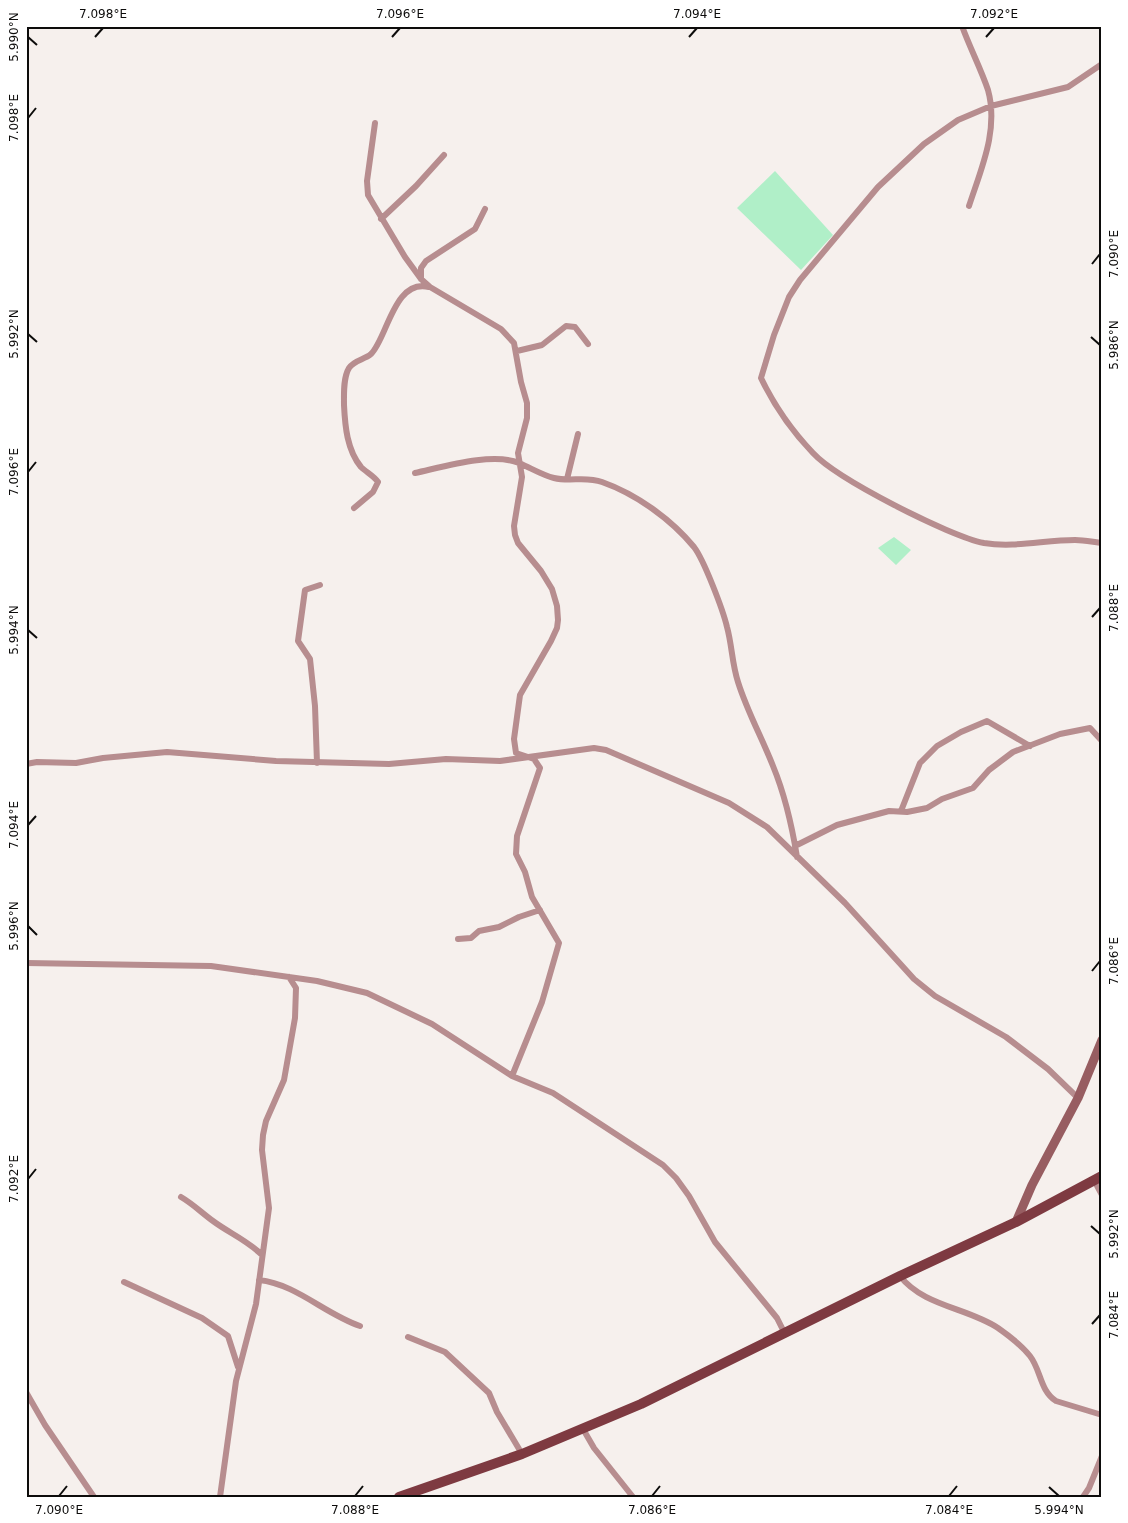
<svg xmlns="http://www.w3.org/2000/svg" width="1128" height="1523" viewBox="0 0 1128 1523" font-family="'DejaVu Sans',sans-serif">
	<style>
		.green { fill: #b0efc8 }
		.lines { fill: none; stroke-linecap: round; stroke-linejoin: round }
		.minor { stroke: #b78d8f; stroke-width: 6 }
		.secondary { stroke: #975d61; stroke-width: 9 }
		.primary { stroke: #7e3a41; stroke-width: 10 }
		.ticks { fill: none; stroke: #0d0c0b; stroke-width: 2 }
		.neatline { fill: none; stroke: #0d0c0b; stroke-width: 2 }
		.ticks-label { font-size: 12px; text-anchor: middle; fill: #0d0c0b }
	</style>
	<rect width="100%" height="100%" fill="#f6f0ed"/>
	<path class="green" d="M775 171 833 235 801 270 737 208Z
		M894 537 911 550 896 565 878 548Z"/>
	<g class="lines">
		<path class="minor" d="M962 26C970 48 981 69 988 90 999 130 981 169 969 206
			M1102 64 1068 87 991 106 958 120 924 144 878 187 800 280 789 297 774 335 761 378C774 405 792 431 813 453 837 479 949 536 984 543 1014 548 1045 540 1075 540 1084 540 1093 542 1102 543
			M375 123 367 181 368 195 405 257 421 279 430 287 501 329 514 343 521 382 527 403V418L518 453 522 477 514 526 515 535 518 543 541 571 552 589 557 606 558 620 557 628 551 641 520 695 514 739 516 753 534 759 540 768 517 836 516 854 525 872 532 897 559 943 542 1002 512 1076
			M381 219 416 186 444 155
			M421 279V268L426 261 475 229 485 209
			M517 351 542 345 566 326 575 327 588 344
			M415 473C443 467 492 452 519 463 531 468 542 475 554 478 570 482 586 476 602 482 636 494 671 519 694 547 704 560 723 610 727 627 732 645 732 664 738 682 747 711 762 738 773 766 785 795 792 826 797 857
			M567 479 578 434
			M354 508 373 492 378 482C374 476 366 472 361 467 347 450 345 426 344 405 344 394 343 378 349 368 354 360 364 360 371 354 387 339 394 278 429 287
			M317 763 315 706 310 659 298 641 305 590 320 585
			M26 764 37 762 76 763 103 758 167 752 276 761 389 764 446 759 500 761 594 748 606 750 729 803 767 827 845 903 914 979 935 996 1006 1037 1048 1069 1078 1098
			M901 811 920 763 937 746 961 732 987 721 1030 746
			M795 846 837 825 889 811 907 812 927 808 942 799 973 788 989 770 1013 752 1060 734 1090 728 1102 741
			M458 939 471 938 479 931 499 927 519 917 540 910
			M26 963 211 966 317 981 367 993 432 1024 512 1076 553 1093 663 1165 676 1178 689 1196 715 1242 777 1318 784 1332
			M1094 1180 1102 1195
			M181 1197C193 1204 202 1213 213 1221 229 1233 247 1240 262 1255
			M900 1276C923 1306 968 1308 998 1328 1008 1335 1022 1346 1030 1356 1041 1370 1040 1391 1056 1401L1102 1415
			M259 1280C296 1284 325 1314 360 1326
			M124 1282 202 1318 228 1336 238 1367
			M408 1337 445 1352 489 1393 497 1412 522 1454
			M26 1392 45 1425 94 1497
			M583 1429 594 1448 633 1497
			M220 1497 236 1381 256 1304 269 1208 262 1150 263 1135 266 1121 284 1080 295 1018 296 988 289 977
			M1083 1497 1089 1488 1102 1456"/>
		<path class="secondary" d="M1016 1222 1032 1185 1078 1098 1102 1040"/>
		<path class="primary" d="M399 1497 522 1454 641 1404 900 1276 1016 1222 1102 1176"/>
	</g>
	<path class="ticks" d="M28 37 37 45M95 37 103 28M392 37 400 28M689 37 697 28M986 37 994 28M28 118 36 108M1092 264 1100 254M28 334 37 342M1091 337 1100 345M28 472 36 462M1092 617 1100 608M28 630 37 638M28 825 36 816M28 926 37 935M1092 971 1100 961M28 1179 36 1169M1091 1226 1100 1234M1092 1324 1100 1315M1049 1487 1059 1496M59 1496 67 1486M355 1496 363 1486M652 1496 660 1486M949 1496 957 1486"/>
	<rect width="1128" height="1523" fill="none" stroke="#ffffff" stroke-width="55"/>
	<rect x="28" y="28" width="1072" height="1468" class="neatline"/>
	<g class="ticks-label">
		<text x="103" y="18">7.098°E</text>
		<text x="400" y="18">7.096°E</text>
		<text x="697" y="18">7.094°E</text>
		<text x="994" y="18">7.092°E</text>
		<text transform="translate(14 37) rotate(-90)" y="4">5.990°N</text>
		<text transform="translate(14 118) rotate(-90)" y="4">7.098°E</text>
		<text transform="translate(1114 254) rotate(-90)" y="4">7.090°E</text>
		<text transform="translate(14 334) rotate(-90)" y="4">5.992°N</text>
		<text transform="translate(1114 345) rotate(-90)" y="4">5.986°N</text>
		<text transform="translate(14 472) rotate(-90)" y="4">7.096°E</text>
		<text transform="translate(1114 608) rotate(-90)" y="4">7.088°E</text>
		<text transform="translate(14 630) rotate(-90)" y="4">5.994°N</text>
		<text transform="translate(14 825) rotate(-90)" y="4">7.094°E</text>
		<text transform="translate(14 926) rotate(-90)" y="4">5.996°N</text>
		<text transform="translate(1114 961) rotate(-90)" y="4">7.086°E</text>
		<text transform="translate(14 1179) rotate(-90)" y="4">7.092°E</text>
		<text transform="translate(1114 1234) rotate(-90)" y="4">5.992°N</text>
		<text transform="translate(1114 1315) rotate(-90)" y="4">7.084°E</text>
		<text x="59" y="1514">7.090°E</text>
		<text x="355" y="1514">7.088°E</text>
		<text x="652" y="1514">7.086°E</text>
		<text x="949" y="1514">7.084°E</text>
		<text x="1059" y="1514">5.994°N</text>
	</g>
</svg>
